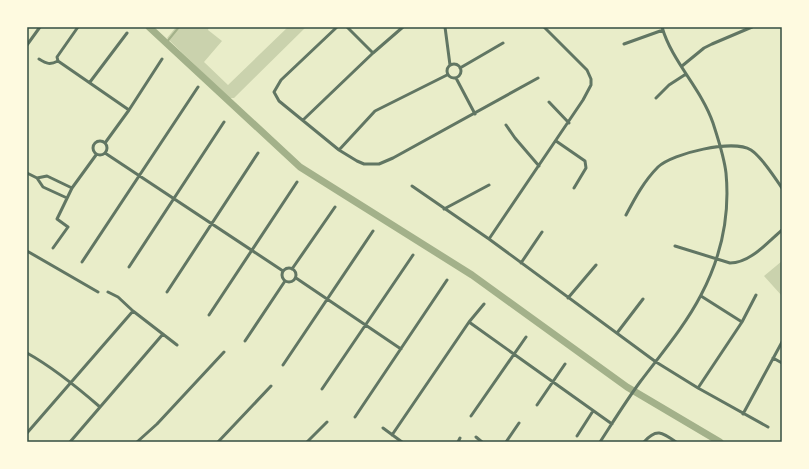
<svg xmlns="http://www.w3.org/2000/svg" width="809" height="469" viewBox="0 0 809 469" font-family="Poppins,sans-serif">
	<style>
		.green { fill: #cad2ad }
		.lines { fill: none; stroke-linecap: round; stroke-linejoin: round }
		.stream { stroke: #a3b18a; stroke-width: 2 }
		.canal { stroke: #a3b18a; stroke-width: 7 }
		.minor { stroke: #617663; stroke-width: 3 }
		.neatline { fill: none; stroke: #344e41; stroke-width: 1.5 }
	</style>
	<rect width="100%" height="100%" fill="#e9edc9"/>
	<path class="green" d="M176 27H209L208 30 222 41 204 62 228 85 288 27H306L234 98H229L167 38Z
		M782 261V296L764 276Z"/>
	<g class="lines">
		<path class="stream" d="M166 43 179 27"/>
		<path class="canal" d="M149 27 300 167 472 275 627 387 720 442"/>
		<path class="minor" d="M78 27 57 57 58 61 129 110
			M337 27 281 80 274 92 279 101 339 150 357 161 364 164H379L393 158 538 78
			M347 27 373 53
			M445 27 450 65
			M624 44 663 30
			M27 45 40 27
			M39 59C47 64 50 65 58 61
			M447 71a7 7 0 1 1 14 0a7 7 0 1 1-14 0Z
			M682 66 704 48 712 44 752 27
			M460 68 503 43
			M456 78 475 114
			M90 82 127 33
			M656 98 669 85 686 74
			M549 102 569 123
			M303 120 373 53 403 27
			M506 125 515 138 539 166
			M93 148a7 7 0 1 1 14 0a7 7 0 1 1-14 0Z
			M556 141 585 161 586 168 574 188
			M105 143 129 110 162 59
			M339 150 375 111 447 75
			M105 153 283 271
			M27 173 37 178
			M412 186 489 239 656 362 698 388 768 427
			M67 198 43 187 37 178 47 176 72 188
			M444 209 489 185
			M626 215C635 198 644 181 658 167 673 153 733 139 751 150 763 158 774 177 782 188
			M489 239 583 100 591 85V79L587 70 544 27
			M675 246 730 263C750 263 767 243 782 230
			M53 248 68 227 57 219 72 188 96 155
			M27 251 98 292
			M82 262 198 87
			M521 263 542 232
			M129 267 224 122
			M282 275a7 7 0 1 1 14 0a7 7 0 1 1-14 0Z
			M292 269 335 207
			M296 278 401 349
			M108 292 118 297 133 311 177 345
			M167 292 258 153
			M701 296 742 322
			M568 298 596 265
			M209 315 297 182
			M469 322 612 424
			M617 333 643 299
			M245 341 285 281
			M27 353C54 368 77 387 100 407
			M773 358 782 363
			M283 365 373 231
			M698 388 742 322 756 295
			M322 389 413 255
			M537 405 565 364
			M743 414 782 342
			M471 416 526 337
			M355 417 447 280
			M383 428 402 442
			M27 433 133 311
			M392 435 469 322 484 304
			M577 436 593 411
			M476 437 482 442
			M70 442 163 334
			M137 442 157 424 224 352
			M218 442 271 386
			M307 442 327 422
			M458 442 460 438
			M506 442 519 423
			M600 442C613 422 626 401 640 382 661 354 685 326 701 295 721 257 730 215 726 173 724 156 718 139 713 123 701 88 672 62 662 27
			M644 442C656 428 662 432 676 442"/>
	</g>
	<rect width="809" height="469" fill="none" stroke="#fefae0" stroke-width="56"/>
	<rect x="28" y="28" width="753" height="413" class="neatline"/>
</svg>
